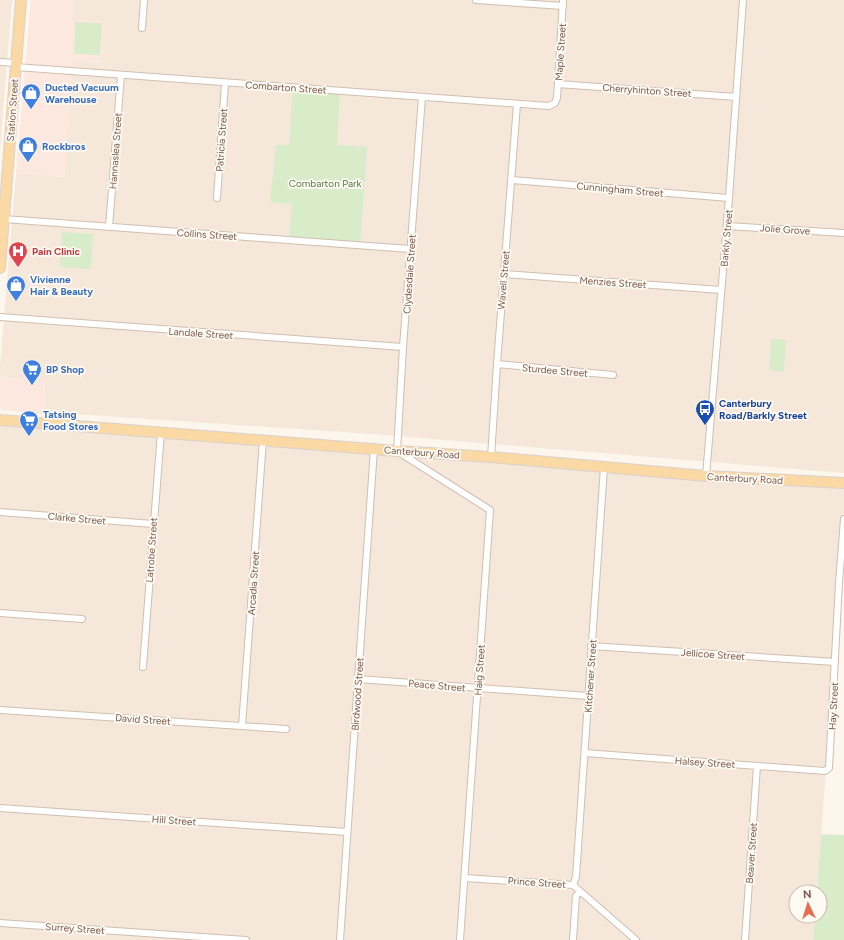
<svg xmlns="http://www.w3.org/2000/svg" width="844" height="940" viewBox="0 0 844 940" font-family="Figtree,sans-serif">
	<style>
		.residential { fill: #f5e8da }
		.commercial { fill: #fde8e0 }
		.green { fill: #d8ecc9 }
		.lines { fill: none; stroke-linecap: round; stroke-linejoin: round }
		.minor-casing { stroke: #d1beb0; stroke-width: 8 }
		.primary-casing { stroke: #dad1cd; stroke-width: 12 }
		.minor { stroke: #fff; stroke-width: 6 }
		.primary { stroke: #fbd9a5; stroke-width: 10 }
		.labels { text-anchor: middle; stroke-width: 3.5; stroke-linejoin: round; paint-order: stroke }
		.street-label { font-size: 10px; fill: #7a5c4d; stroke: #fffaf3 }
		.shop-label { font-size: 10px; font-weight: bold; fill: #366cbe; stroke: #fffaf3; text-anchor: start }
		.park-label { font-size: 10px; fill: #537a41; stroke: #fffaf3 }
		.health-label { font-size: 10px; font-weight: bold; fill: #be3a42; stroke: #fffaf3; text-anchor: start }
		.transit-label { font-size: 10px; font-weight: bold; fill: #164399; stroke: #fffaf3; text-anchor: start }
	</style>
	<rect width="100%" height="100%" fill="#fdf6ec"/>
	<path class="residential" d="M0 0H12L0 149Z
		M73 0H844V473L372 434 43 412 45 381 0 377V367L16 173 64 177 72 60 101 63 72 20Z
		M0 425 844 482V521L817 892H796V916H815L813 940H0Z"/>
	<path class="commercial" d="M31 0H73L72 20 104 22 101 63 72 61 64 177 16 173Z
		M0 377 45 381 43 414 2 410 0 408Z"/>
	<path class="green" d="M75 22 102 23 100 55 74 54Z
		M293 88 340 91 337 145 367 147 360 246 289 240 292 204 270 202 276 145H289Z
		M62 232 93 234 91 269 60 267Z
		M771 339 786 340 784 372 769 370Z
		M821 834 844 835V940H813L815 916H820V892H817Z"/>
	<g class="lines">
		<defs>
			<path id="minor" d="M476 0 563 6
				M142 28 144 0
				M0 62 16 63
				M16 67 549 106 555 103 557 98 563 0
				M558 84 736 97
				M422 97 403 347 397 451 490 510 460 940
				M512 180 729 198
				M217 198 225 83
				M4 219 410 249
				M727 226 844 233
				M109 227 121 75
				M504 274 721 290
				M0 317 403 347
				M497 364 613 375
				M491 457 497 364 517 104
				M706 476 729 198 743 0
				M0 512 153 524
				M0 613 82 619
				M591 646 835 662
				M143 667 161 432
				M358 679 588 696
				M0 710 286 729
				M242 726 263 440
				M585 753 825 771 829 768 839 583 844 519
				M0 808 347 832
				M465 878 573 885 636 940
				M573 885 576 877 604 467
				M0 923 246 940
				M340 940 374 449
				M573 940 576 896 580 891
				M745 940 757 766"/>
			<path id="primary" d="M0 268 21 0
				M0 420 397 451 491 457 706 476 844 483"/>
		</defs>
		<use href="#minor" class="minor-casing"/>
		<use href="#primary" class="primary-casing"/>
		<use href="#minor" class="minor"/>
		<use href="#primary" class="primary"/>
	</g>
	<defs>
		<symbol id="shop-pin" viewBox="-11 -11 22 30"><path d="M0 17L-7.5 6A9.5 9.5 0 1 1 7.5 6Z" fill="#3f7fe0" stroke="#fffaf3"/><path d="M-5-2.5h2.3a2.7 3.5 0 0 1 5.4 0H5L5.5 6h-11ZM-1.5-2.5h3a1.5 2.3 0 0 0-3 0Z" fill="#fff"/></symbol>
		<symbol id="hospital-pin" viewBox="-11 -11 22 30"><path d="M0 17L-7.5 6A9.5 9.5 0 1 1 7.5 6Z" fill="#e0444e" stroke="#fffaf3"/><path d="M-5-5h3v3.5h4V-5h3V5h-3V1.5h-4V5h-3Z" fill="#fff"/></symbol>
		<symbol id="supermarket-pin" viewBox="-11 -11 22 30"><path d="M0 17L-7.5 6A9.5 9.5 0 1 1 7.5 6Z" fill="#3f7fe0" stroke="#fffaf3"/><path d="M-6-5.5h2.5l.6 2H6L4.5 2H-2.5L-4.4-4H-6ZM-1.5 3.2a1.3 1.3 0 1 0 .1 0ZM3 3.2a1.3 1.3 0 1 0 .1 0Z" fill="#fff"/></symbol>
		<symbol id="bus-pin" viewBox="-11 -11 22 30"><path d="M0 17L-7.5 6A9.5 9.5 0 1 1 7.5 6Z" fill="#1a4fb4" stroke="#fffaf3"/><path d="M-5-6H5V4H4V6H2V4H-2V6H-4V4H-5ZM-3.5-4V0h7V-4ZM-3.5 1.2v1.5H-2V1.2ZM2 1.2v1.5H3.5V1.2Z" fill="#fff"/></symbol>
	</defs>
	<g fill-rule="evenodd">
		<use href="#shop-pin" x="20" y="82" width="22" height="30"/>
		<use href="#shop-pin" x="17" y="135" width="22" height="30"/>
		<use href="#hospital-pin" x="7" y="240" width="22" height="30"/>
		<use href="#shop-pin" x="5" y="274" width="22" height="30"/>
		<use href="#supermarket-pin" x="21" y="358" width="22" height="30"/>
		<use href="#bus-pin" x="694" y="398" width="22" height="30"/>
		<use href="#supermarket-pin" x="18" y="409" width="22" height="30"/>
	</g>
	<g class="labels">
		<g class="street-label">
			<text transform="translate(560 52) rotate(-86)" y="4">Maple Street</text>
			<text transform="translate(286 87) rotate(4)" y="4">Combarton Street</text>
			<text transform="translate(647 90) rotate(4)" y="4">Cherryhinton Street</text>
			<text transform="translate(12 110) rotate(-86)" y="4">Station Street</text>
			<text transform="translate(221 140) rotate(-86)" y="4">Patricia Street</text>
			<text transform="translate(115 151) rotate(-86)" y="4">Hannaslea Street</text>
			<text transform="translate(620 189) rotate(5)" y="4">Cunningham Street</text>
			<text transform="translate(785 229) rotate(4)" y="4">Jolie Grove</text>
			<text transform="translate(207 234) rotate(4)" y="4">Collins Street</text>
			<text transform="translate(726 238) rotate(-85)" y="4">Barkly Street</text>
			<text transform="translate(409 274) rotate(-86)" y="4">Clydesdale Street</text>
			<text transform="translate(503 280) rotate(-85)" y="4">Wavell Street</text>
			<text transform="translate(613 282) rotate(4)" y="4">Menzies Street</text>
			<text transform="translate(201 333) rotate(4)" y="4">Landale Street</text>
			<text transform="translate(555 370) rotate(5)" y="4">Sturdee Street</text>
			<text transform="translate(422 452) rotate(4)" y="4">Canterbury Road</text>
			<text transform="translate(745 478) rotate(3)" y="4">Canterbury Road</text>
			<text transform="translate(77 518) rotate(5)" y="4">Clarke Street</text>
			<text transform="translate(151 550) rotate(-86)" y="4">Latrobe Street</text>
			<text transform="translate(253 583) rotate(-86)" y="4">Arcadia Street</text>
			<text transform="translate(713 654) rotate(4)" y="4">Jellicoe Street</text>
			<text transform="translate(479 670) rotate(-86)" y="4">Haig Street</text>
			<text transform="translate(590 676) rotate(-86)" y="4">Kitchener Street</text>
			<text transform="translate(437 685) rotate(5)" y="4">Peace Street</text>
			<text transform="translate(357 694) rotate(-86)" y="4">Birdwood Street</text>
			<text transform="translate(833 706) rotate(-87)" y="4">Hay Street</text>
			<text transform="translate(143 719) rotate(4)" y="4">David Street</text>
			<text transform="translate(705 762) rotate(4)" y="4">Halsey Street</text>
			<text transform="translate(174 820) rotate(4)" y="4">Hill Street</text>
			<text transform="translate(751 853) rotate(-86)" y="4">Beaver Street</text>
			<text transform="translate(537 882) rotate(4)" y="4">Prince Street</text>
			<text transform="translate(75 928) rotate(4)" y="4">Surrey Street</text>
		</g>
		<g class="shop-label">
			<text x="45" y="91">Ducted Vacuum<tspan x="45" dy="12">Warehouse</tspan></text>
			<text x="42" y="150">Rockbros</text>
			<text x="30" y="283">Vivienne<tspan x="30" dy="12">Hair &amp; Beauty</tspan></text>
			<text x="46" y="373">BP Shop</text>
			<text x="43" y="418">Tatsing<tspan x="43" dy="12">Food Stores</tspan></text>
		</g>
		<g class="park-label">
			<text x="325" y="187">Combarton Park</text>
		</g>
		<g class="health-label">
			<text x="32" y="255">Pain Clinic</text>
		</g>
		<g class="transit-label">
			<text x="719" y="407">Canterbury<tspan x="719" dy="12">Road/Barkly Street</tspan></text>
		</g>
	</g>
	<g transform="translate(808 904) rotate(356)"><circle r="19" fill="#fffaf3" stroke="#cabbb1"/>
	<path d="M0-3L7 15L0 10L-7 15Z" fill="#e76f51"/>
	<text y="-6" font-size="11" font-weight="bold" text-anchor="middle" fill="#7a5c4d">N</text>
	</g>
</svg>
